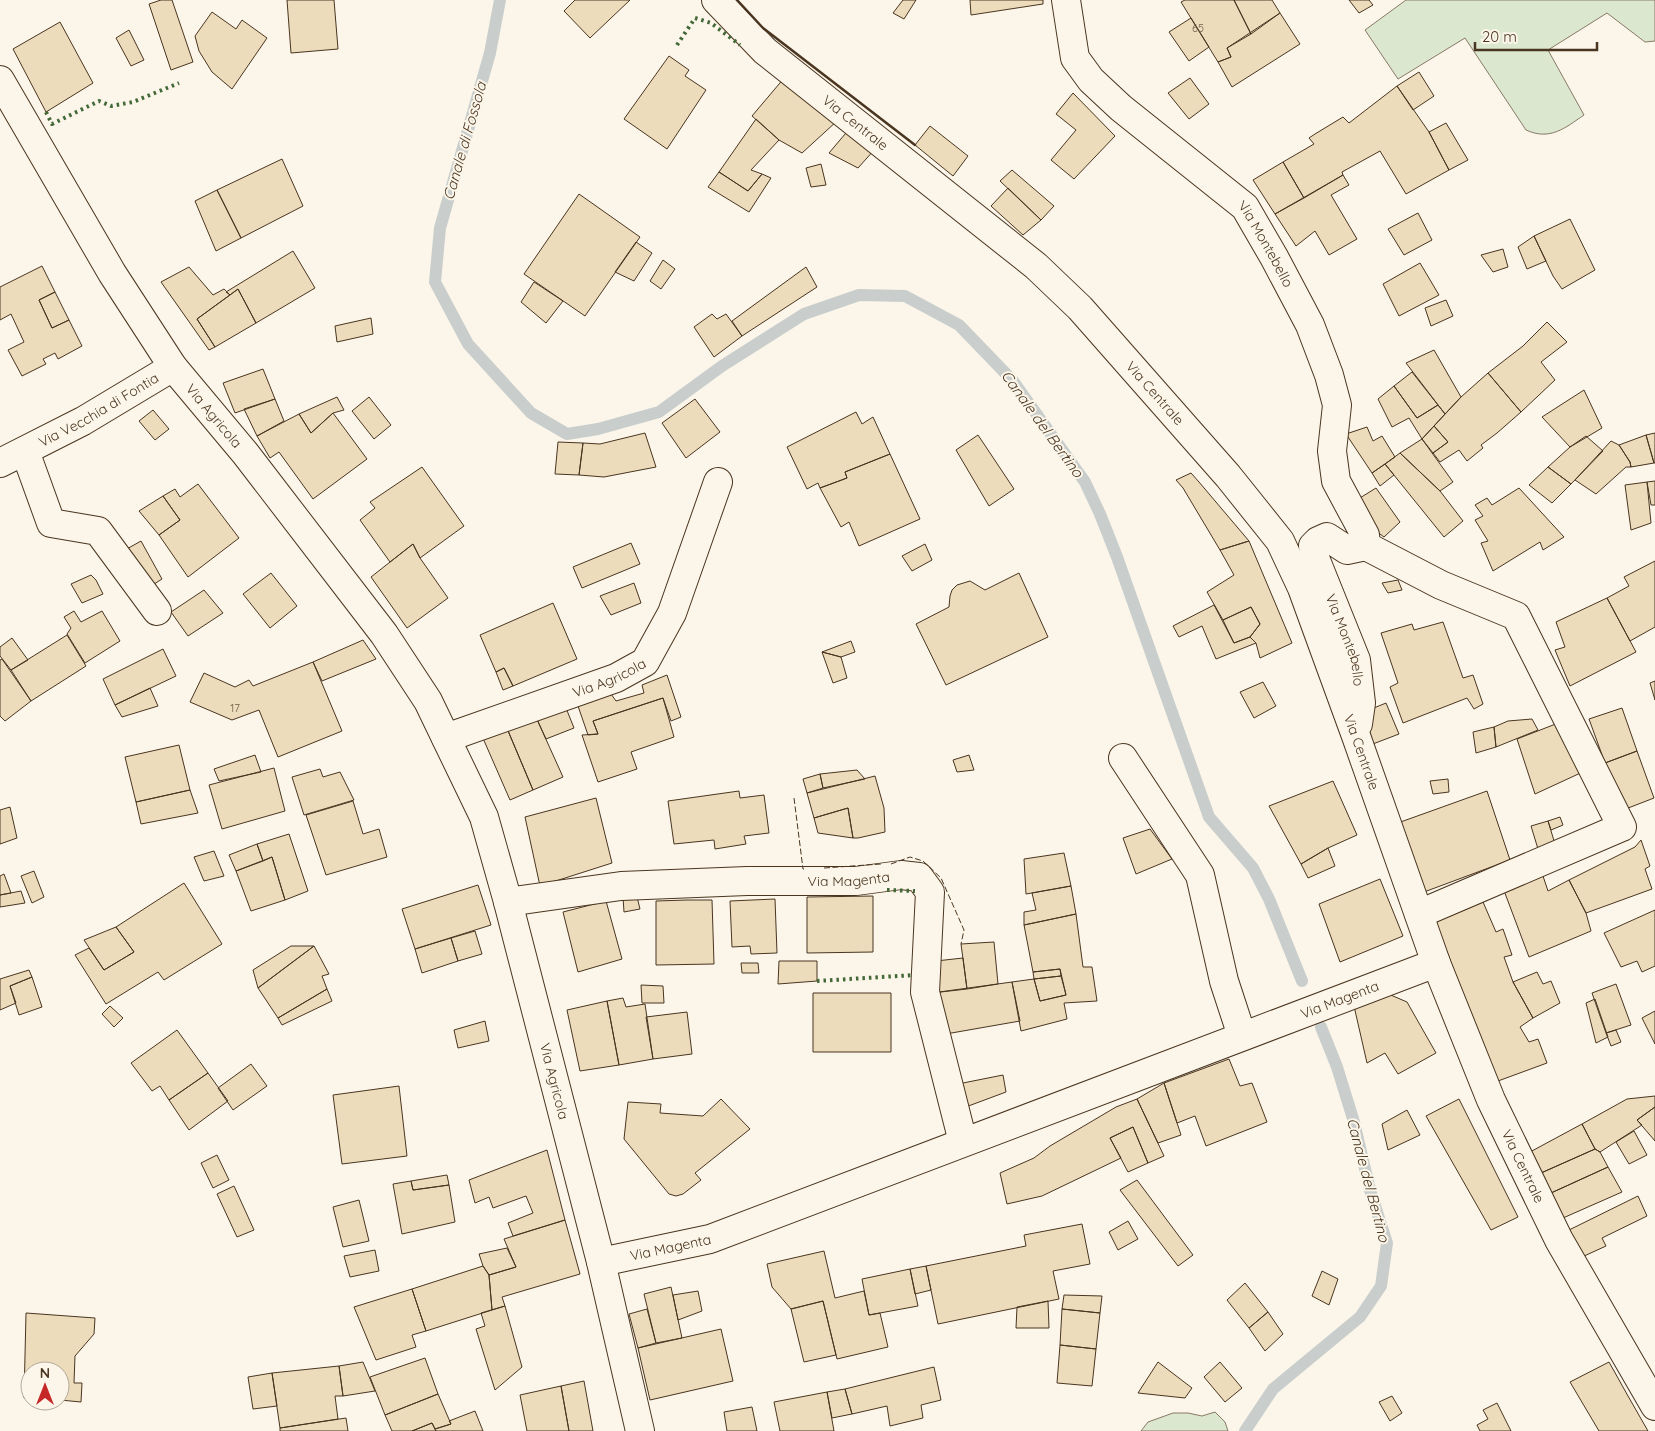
<svg xmlns="http://www.w3.org/2000/svg" width="1655" height="1431" viewBox="0 0 1655 1431" font-family="Quicksand,sans-serif">
	<style>
		.green { fill: #dce7d0; stroke: #887966 }
		.lines { fill: none; stroke-linecap: round; stroke-linejoin: round }
		.stream { stroke: #c9cecd; stroke-width: 12 }
		.building { fill: #ecdcbc; stroke: #4a3520 }
		.street-casing { stroke: #4a3520; stroke-width: 30 }
		.secondary-casing { stroke: #4a3520; stroke-width: 30 }
		.street { stroke: #fbf6e9; stroke-width: 28 }
		.secondary { stroke: #fbf6e9; stroke-width: 28 }
		.hedge { stroke: #436837; stroke-width: 4; stroke-dasharray: 2.5 4; stroke-linecap: butt }
		.fence { stroke: #4a3520; stroke-width: 1; stroke-dasharray: 6 2.5; stroke-linecap: butt }
		.wall { stroke: #4a3520; stroke-width: 2.5 }
		.labels { text-anchor: middle; stroke-width: 4; stroke-linejoin: round; paint-order: stroke }
		.number-label { font-size: 11px; fill: #725f47 }
		.street-label { font-size: 14px; fill: #4a3520; stroke: #fbf6e9 }
		.water-label { font-size: 15px; font-style: italic; fill: #4a3520; stroke: #fbf6e9 }
	</style>
	<rect width="100%" height="100%" fill="#fbf6e9"/>
	<path class="green" d="M1406 0H1655V41L1645 42 1607 13 1548 50 1584 115C1565 128 1550 141 1526 130L1465 38 1398 79 1365 30Z
		M1215 1412 1225 1422 1228 1431H1141L1148 1422 1173 1413H1188L1202 1416Z"/>
	<g class="lines">
		<path class="stream" d="M500 0 490 53 440 228 435 282 468 344 531 413 567 434 598 429 659 412 722 366 804 314 859 295 905 296 959 325 1013 381 1085 482 1100 514 1117 557 1209 817 1253 868 1269 899 1302 981
			M1245 1431 1273 1389 1360 1317 1381 1286 1387 1243 1370 1190 1354 1122 1337 1067 1321 1027"/>
	</g>
	<path class="building" d="M161 0H172L193 62 171 70 149 4Z
		M287 0H334L338 49 291 53Z
		M575 0H630L590 38 564 11Z
		M903 0H916L904 19 893 13Z
		M970 0H1043V4L971 15Z
		M1185 0H1234L1251 34 1227 48 1231 57 1218 62 1181 2Z
		M1234 0H1272L1280 13 1251 34Z
		M1349 0H1369L1373 5 1359 13Z
		M212 12 236 29 242 20 267 38 232 89 212 72 199 51 195 36Z
		M1280 13 1300 44 1232 87 1218 62 1231 57 1227 48Z
		M1191 18 1209 47 1189 61 1169 32Z
		M60 22 93 83 46 112 13 49Z
		M129 30 144 60 131 66 116 38Z
		M669 56 689 70 685 76 706 90 667 149 624 119Z
		M1419 72 1434 96 1413 110 1397 86Z
		M785 77 837 121 802 153 779 140 752 116Z
		M1190 78 1209 104 1189 119 1168 93Z
		M1397 86 1429 132 1449 170 1406 194 1380 151 1342 172 1343 175 1304 198 1283 162 1314 144 1309 138 1315 134 1343 117 1349 123Z
		M1073 93 1115 136 1074 179 1051 160 1076 130 1056 114Z
		M756 119 779 140 751 170 762 174 748 191 719 172Z
		M1446 123 1468 160 1449 170 1429 132Z
		M930 126 968 156 953 176 915 145Z
		M851 127 875 149 858 168 829 153Z
		M282 159 303 206 241 238 217 190Z
		M1283 162 1304 198 1275 214 1253 180Z
		M821 164 826 185 811 187 806 168Z
		M1012 170 1054 206 1041 220 1000 181Z
		M719 172 748 191 762 174 771 178 749 212 708 187Z
		M1343 175 1349 185 1331 195 1357 239 1329 255 1315 231 1296 246 1275 214Z
		M1008 188 1041 220 1023 235 991 206Z
		M217 190 241 238 216 251 195 201Z
		M579 194 640 237 585 316 524 274Z
		M1418 213 1432 240 1404 255 1388 229Z
		M1570 219 1595 270 1562 289 1553 276 1534 236Z
		M1534 236 1546 261 1527 269 1518 247Z
		M636 242 652 253 634 281 615 272Z
		M1503 249 1508 267 1493 272 1481 255Z
		M293 251 315 288 256 323 238 289 230 295 226 292Z
		M663 260 675 269 661 289 650 281Z
		M1420 263 1439 295 1399 316 1383 284Z
		M42 266 55 292 39 300 52 328 69 320 82 346 58 359 55 353 43 359 46 364 22 376 8 350 24 342 11 314 0 320V287Z
		M189 267 213 295 224 289 230 295 197 319 215 347 209 350 161 282Z
		M806 267 817 287 742 336 732 321Z
		M534 282 563 301 546 323 521 302Z
		M238 289 256 323 215 347 197 319Z
		M55 292 69 320 52 328 39 300Z
		M1446 300 1453 316 1431 326 1425 308Z
		M712 314 717 319 726 314 742 336 714 357 694 327Z
		M371 318 373 334 337 342 335 326Z
		M1547 322 1567 342 1541 362 1555 380 1521 412 1488 373 1523 346Z
		M1434 350 1461 397 1445 414 1406 363Z
		M263 369 275 399 235 413 223 383Z
		M1412 372 1438 405 1417 418 1394 386Z
		M1488 373 1521 412 1497 433 1481 445 1483 448 1467 461 1459 450 1440 462 1433 453 1448 442 1434 426 1461 397Z
		M1394 386 1417 418 1438 405 1445 414 1422 439 1409 418 1392 427 1378 399Z
		M1584 390 1602 428 1570 447 1542 417Z
		M337 397 344 410 333 413 311 433 299 414Z
		M369 397 391 425 374 439 352 411Z
		M275 399 284 421 257 436 244 409Z
		M695 399 720 432 686 458 662 423Z
		M153 410 169 429 155 440 139 421Z
		M856 412 862 424 873 417 890 454 845 472 847 478 820 488 818 483 807 489 787 447Z
		M333 413 367 459 313 499 279 452 270 458 257 436 299 414 311 433Z
		M1434 426 1448 442 1433 453 1422 439Z
		M1367 427 1373 441 1382 436 1395 457 1372 473 1346 434Z
		M645 433 656 467 604 477 579 475 583 443 600 444Z
		M1655 433V463H1654L1646 435Z
		M978 435 1014 489 989 506 956 450Z
		M1646 435 1654 463 1631 467 1630 462 1619 445Z
		M1586 436 1603 451 1571 484 1548 467 1570 447Z
		M1422 439 1453 482 1440 491 1400 453Z
		M1611 441 1619 445 1630 462 1631 467H1626L1596 494 1575 480Z
		M558 442 583 443 579 475 555 474Z
		M1400 453 1440 491 1463 521 1444 537 1385 464Z
		M890 454 920 519 859 546 849 522 841 527 820 488 847 478 845 472Z
		M1385 464 1394 475 1380 486 1372 473Z
		M422 467 464 526 420 558 413 544 390 562 360 520 375 508 370 502Z
		M1548 467 1571 484 1552 503 1529 485Z
		M1191 473 1199 482 1249 541 1220 550 1183 488 1176 480Z
		M1655 481V505H1651L1647 482Z
		M1647 482 1651 523 1631 530 1625 485Z
		M198 484 239 538 188 577 159 535 180 520 163 496 175 489 180 497Z
		M1376 488 1400 522 1384 537 1364 522 1355 501Z
		M1519 488 1564 537 1543 550 1540 542 1493 571 1481 543 1488 541 1475 520 1483 516 1475 505 1487 498 1492 505Z
		M163 496 180 520 159 535 139 511Z
		M141 541 162 579 148 588 125 550Z
		M1249 541 1292 643 1260 658 1256 643 1250 637 1260 624 1251 607 1223 620 1207 592 1234 575 1220 550Z
		M631 543 640 564 582 588 573 567Z
		M413 544 420 558 448 598 407 628 371 577Z
		M925 544 932 560 912 571 902 556Z
		M1655 561V627L1630 641 1607 598 1629 586 1624 577Z
		M271 573 297 606 270 628 243 594Z
		M1019 573 1048 637 946 685 916 624 949 607 950 596 952 590 957 585 970 581 985 590Z
		M91 575 96 580 103 594 82 603 71 584Z
		M1398 580 1402 590 1388 593 1382 583Z
		M634 583 641 603 611 615 600 596Z
		M204 590 223 613 188 636 171 612Z
		M1607 598 1636 652 1570 686 1555 650 1565 647 1556 622Z
		M553 603 577 659 513 686 504 668 496 672 480 635Z
		M1214 605 1234 643 1250 637 1256 643 1216 659 1202 626 1179 637 1173 626Z
		M1251 607 1260 624 1250 637 1234 643 1223 620Z
		M74 611 81 622 102 611 120 641 85 663 67 634 71 628 64 617Z
		M1443 622 1463 678 1473 675 1483 704 1474 709 1467 698 1403 723 1390 687 1398 683 1381 633 1412 624 1414 630Z
		M67 635 86 666 31 701 11 670Z
		M12 638 28 660 11 670 0 656V647Z
		M363 640 376 659 322 681 313 662Z
		M851 641 855 652 841 657 822 652Z
		M163 649 176 676 115 705 103 679Z
		M822 652 841 657 847 678 833 683Z
		M2 659 31 701 5 721 0 716V660Z
		M313 662 342 731 278 757 259 710 232 720 190 702 204 673 235 687 249 680 253 686Z
		M504 668 513 686 503 690 496 672Z
		M667 675 681 717 671 721 663 698 593 721 598 734 588 735 578 706 611 694 616 701 644 693 642 685Z
		M1655 681V700L1650 683Z
		M1263 682 1276 706 1254 718 1240 692Z
		M150 688 158 706 122 717 115 705Z
		M663 698 674 737 631 752 637 769 598 782 582 735 598 734 593 721Z
		M564 703 574 728 546 739 535 715Z
		M1386 703 1399 734 1365 747 1369 710Z
		M1622 708 1637 751 1605 763 1589 719Z
		M535 715 563 777 533 790 506 726Z
		M1532 719 1538 730 1496 747 1494 727 1508 721Z
		M1566 720 1587 770 1535 794 1517 739Z
		M506 726 533 790 510 800 482 736Z
		M1494 727 1496 747 1476 753 1473 732Z
		M179 745 190 790 136 802 125 757Z
		M1637 751 1654 798 1623 810 1605 763Z
		M255 755 261 772 219 781 214 769Z
		M969 755 974 770 957 772 953 760Z
		M274 768 285 811 222 829 209 785Z
		M320 769 323 777 340 772 354 800 304 815 292 777Z
		M857 770 865 779 823 788 820 774Z
		M820 774 823 788 807 793 803 779Z
		M875 776 884 808 885 832 858 838H853L848 808 814 818 807 793Z
		M1448 779 1449 792 1433 794 1430 781Z
		M1333 781 1357 835 1328 848 1301 864 1269 806Z
		M190 790 198 813 141 824 136 802Z
		M739 791 740 798 764 795 769 833 744 836 746 844 715 849 714 840 674 844 668 801Z
		M1487 791 1510 860 1424 892 1395 824Z
		M596 798 612 863 540 886 525 817Z
		M353 801 363 834 379 829 387 857 326 875 306 815Z
		M10 807 17 838 0 844V810Z
		M848 808 853 838 818 833 814 818Z
		M1560 817 1563 825 1551 830 1548 821Z
		M1548 821 1555 844 1538 849 1531 826Z
		M1150 829 1172 859 1136 874 1123 838Z
		M289 834 308 891 285 900 272 857 263 861 257 844Z
		M1641 840 1650 866 1645 869 1652 889 1586 913 1569 880 1635 847Z
		M257 844 263 861 236 871 229 855Z
		M1328 848 1335 866 1308 878 1301 864Z
		M214 851 224 876 204 881 194 857Z
		M1064 853 1071 886 1026 894 1024 859Z
		M272 857 285 900 251 911 236 871Z
		M34 871 44 897 32 903 21 876Z
		M1542 873 1548 891 1569 880 1586 913 1591 931 1529 957 1503 888Z
		M4 874 11 893 0 895V876Z
		M1380 879 1403 936 1340 962 1319 904Z
		M184 883 222 944 164 980 158 972 106 1004 75 955 89 948 104 970 134 952 116 927Z
		M478 885 491 925 415 949 402 909Z
		M1071 886 1076 914 1024 925V912L1036 910 1032 893Z
		M21 891 25 903 0 907V895Z
		M873 896V952L807 953V897Z
		M623 897H637L640 909 624 912Z
		M775 899 777 953 751 954 750 946 732 947 730 901Z
		M687 900H712L714 964 656 965V901Z
		M606 901 622 959 578 972 563 912Z
		M1483 902 1496 932 1503 929 1512 955 1504 957 1513 982 1533 1018 1520 1027 1529 1042 1538 1039 1547 1063 1498 1081 1435 922Z
		M1655 910V966L1642 972 1637 961 1621 967 1604 933Z
		M1076 914 1083 967H1092L1097 1001 1064 1003 1067 1019 1021 1031 1012 982 1034 979 1040 1001 1066 995 1060 969 1033 972 1024 925Z
		M116 927 134 952 104 970 84 940Z
		M475 931 482 954 458 961 451 938Z
		M451 938 458 961 422 973 415 949Z
		M994 942 998 984 967 989 961 944Z
		M291 946H314L258 988 253 970Z
		M314 946 329 974 322 976 327 989 278 1018 258 988Z
		M963 958 967 989 932 993 936 961Z
		M779 961H817V981L778 984Z
		M741 963H758L759 973H742Z
		M1060 969 1061 976 1034 979 1033 972Z
		M29 970 32 977 10 986 16 1003 0 1010V979Z
		M1537 972 1543 984 1551 981 1560 1003 1533 1018 1513 982Z
		M1061 976 1066 995 1040 1001 1034 979Z
		M32 977 42 1007 19 1015 10 986Z
		M1012 982 1020 1021 940 1035 932 993Z
		M1616 984 1631 1025 1606 1033 1592 993Z
		M641 985 663 986 664 1003H642Z
		M327 989 332 1001 282 1025 278 1018Z
		M813 993H891V1052H813Z
		M1386 993 1407 1002 1436 1053 1398 1074 1385 1053 1367 1063 1354 1006Z
		M623 998 626 1007 645 1004 653 1059 619 1065 607 1001Z
		M1595 999 1608 1037 1596 1043 1586 1003Z
		M607 1001 619 1065 580 1071 567 1010Z
		M110 1006 123 1018 114 1027 102 1014Z
		M1655 1011V1044L1642 1018Z
		M687 1012 692 1054 653 1059 646 1017Z
		M485 1021 489 1041 458 1048 454 1030Z
		M177 1030 208 1073 169 1100 160 1086 152 1091 131 1063Z
		M1616 1030 1621 1042 1611 1046 1606 1033Z
		M1229 1059 1240 1086 1252 1083 1267 1122 1206 1146 1195 1116 1177 1123 1164 1083Z
		M251 1064 267 1086 233 1110 218 1088Z
		M208 1073 228 1101 189 1130 169 1100Z
		M1003 1075 1006 1092 963 1108 958 1084Z
		M1164 1083 1181 1135 1158 1143 1137 1099Z
		M399 1086 407 1156 342 1164 333 1095Z
		M1655 1096V1107L1637 1120 1642 1125 1600 1152 1595 1149 1582 1124 1627 1099Z
		M721 1099 750 1129 695 1173 701 1180 683 1194 676 1196 669 1194 624 1139 628 1102 661 1104 660 1113 703 1116Z
		M1137 1099 1164 1156 1148 1163 1133 1127 1110 1138 1121 1158 1042 1196 1007 1204 1000 1173 1034 1158 1050 1146 1116 1107Z
		M1459 1099 1518 1217 1491 1230 1426 1116Z
		M1655 1107V1141L1637 1120Z
		M1407 1110 1420 1135 1388 1150 1382 1124Z
		M1582 1124 1595 1149 1541 1173 1530 1152Z
		M1133 1127 1148 1163 1128 1172 1110 1138Z
		M1634 1131 1647 1155 1629 1164 1616 1142Z
		M1595 1149 1600 1152 1608 1167 1551 1193 1541 1173Z
		M547 1150 565 1220 513 1236 508 1223 533 1213 526 1196 493 1208 489 1197 475 1203 469 1180Z
		M217 1155 229 1180 213 1188 201 1163Z
		M1608 1167 1622 1192 1563 1218 1551 1193Z
		M447 1175 449 1185 413 1190 411 1181Z
		M1137 1180 1193 1255 1178 1266 1120 1190Z
		M411 1181 413 1190 449 1185 455 1222 402 1234 393 1184Z
		M234 1186 254 1230 237 1237 217 1194Z
		M1638 1196 1647 1216 1602 1238 1606 1246 1582 1257 1569 1230Z
		M359 1200 369 1241 343 1247 333 1207Z
		M565 1220 580 1274 502 1297 505 1306 492 1310 489 1275 516 1267 504 1239Z
		M1128 1221 1138 1239 1118 1250 1109 1232Z
		M1082 1224 1090 1264 1053 1271 1059 1299 938 1324 926 1266 1026 1246 1024 1235Z
		M507 1248 516 1267 489 1275 483 1266 479 1254Z
		M375 1250 379 1271 350 1277 344 1256Z
		M824 1251 835 1298 864 1291 869 1315 880 1313 888 1347 837 1359 823 1301 791 1309 772 1287 767 1264Z
		M483 1266 489 1275 492 1310 426 1331 412 1289Z
		M926 1266 931 1290 915 1294 910 1269Z
		M910 1269 918 1306 869 1315 862 1279Z
		M1322 1271 1338 1279 1329 1305 1312 1296Z
		M1245 1283 1268 1312 1249 1328 1227 1300Z
		M671 1287 682 1338 656 1343 644 1294Z
		M412 1289 426 1331 412 1335 416 1347 376 1360 354 1307Z
		M698 1291 702 1311 678 1320 673 1295Z
		M1064 1295 1102 1296 1100 1313 1062 1309Z
		M823 1301 836 1355 804 1362 791 1309Z
		M1048 1301 1049 1328H1016L1017 1307Z
		M505 1306 522 1367 495 1390 476 1329 485 1326 481 1313Z
		M647 1309 656 1343 638 1348 629 1314Z
		M1062 1309 1100 1313 1096 1349 1060 1345Z
		M1268 1312 1283 1334 1265 1351 1249 1328Z
		M26 1313 95 1318 94 1334 75 1356 74 1383H82L81 1402 60 1400V1371H30V1399L24 1398Z
		M721 1329 733 1381 650 1400 638 1348Z
		M1060 1345 1096 1349 1092 1386 1057 1383Z
		M425 1358 438 1394 385 1415 370 1377Z
		M363 1362 375 1391 343 1396 339 1366Z
		M1158 1362 1192 1388 1185 1398 1138 1393Z
		M1220 1362 1242 1388 1225 1402 1204 1377Z
		M1609 1362 1628 1396 1648 1431H1599L1570 1382Z
		M339 1366 343 1396H335L338 1419 280 1428 272 1373Z
		M934 1367 941 1400 921 1405 923 1418 890 1426 887 1406 852 1414 845 1389Z
		M272 1373 277 1406 253 1409 248 1377Z
		M584 1381 593 1431H569L561 1386Z
		M561 1386 569 1431H527L520 1395Z
		M845 1389 852 1414 832 1418 827 1392Z
		M827 1392 834 1431H780L774 1402Z
		M438 1394 451 1424 435 1429 432 1423 412 1431H392L385 1415Z
		M1392 1396 1402 1413 1390 1421 1379 1402Z
		M1497 1403 1511 1431H1480L1477 1425 1488 1419 1483 1410Z
		M752 1407 757 1431H727L724 1412Z
		M475 1411 483 1431H436L435 1429 451 1424 449 1421Z
		M346 1418 348 1431H280V1428Z
		M432 1423 436 1431H412Z"/>
	<g class="lines">
		<defs>
			<g id="street">
				<path id="s1" d="M716 0 765 51 1036 266 1080 308 1228 476 1280 541 1302 588 1356 736 1436 963 1491 1100 1559 1240 1655 1406"/>
				<path id="s2" d="M1066 0 1075 58 1091 80 1121 108 1245 207 1274 257 1310 325 1329 375 1337 405 1332 451 1336 481 1365 535 1366 546 1347 550 1327 537 1318 541 1313 546 1315 558 1356 660 1361 703 1358 724"/>
				<path d="M25 451 51 523 98 531 157 611"/>
				<path id="s3" d="M0 463 83 421 173 367"/>
				<path d="M1366 546 1441 585 1516 616 1622 827 1419 914"/>
				<path id="s4" d="M446 738 616 678 645 662 672 613 718 482"/>
				<path d="M1123 758 1200 875 1224 981 1242 1036"/>
				<path id="s5" d="M508 902 621 886 747 881H856L901 875 919 877 930 892 925 992 963 1142"/>
				<path id="s6" d="M601 1262 710 1239 1436 963"/>
			</g>
			<g id="secondary">
				<path id="s7" d="M0 80 112 273 173 367 245 453 384 634 428 701 484 817 508 902 601 1262 640 1431"/>
			</g>
		</defs>
		<use href="#street" class="street-casing"/>
		<use href="#secondary" class="secondary-casing"/>
		<use href="#street" class="street"/>
		<use href="#secondary" class="secondary"/>
		<path class="hedge" d="M677 45 695 18 711 23 740 45
			M46 112 52 124 99 101 111 106 133 102 179 83
			M887 890 915 891
			M817 981 914 975"/>
		<path class="fence" d="M794 798 803 869H804
			M891 864 910 857 923 861 941 878 964 930 961 944
			M824 868 881 864"/>
		<path class="wall" d="M737 0 763 28 915 145"/>
	</g>
	<g class="labels">
		<g class="number-label">
			<text x="1198" y="32">65</text>
			<text x="235" y="712">17</text>
		</g>
		<g class="street-label">
			<text dy="5" stroke="none"><textPath href="#s1" startOffset="186">Via Centrale</textPath></text>
			<text dy="5" stroke="none"><textPath href="#s2" startOffset="328">Via Montebello</textPath></text>
			<text dy="5" stroke="none"><textPath href="#s1" startOffset="591">Via Centrale</textPath></text>
			<text dy="5" stroke="none"><textPath href="#s3" startOffset="112">Via Vecchia di Fontia</textPath></text>
			<text dy="5" stroke="none"><textPath href="#s7" startOffset="399">Via Agricola</textPath></text>
			<text dy="5" stroke="none"><textPath href="#s2" startOffset="814">Via Montebello</textPath></text>
			<text dy="5" stroke="none"><textPath href="#s4" startOffset="174">Via Agricola</textPath></text>
			<text dy="5" stroke="none"><textPath href="#s1" startOffset="1011">Via Centrale</textPath></text>
			<text dy="5" stroke="none"><textPath href="#s5" startOffset="342">Via Magenta</textPath></text>
			<text dy="5" stroke="none"><textPath href="#s6" startOffset="785">Via Magenta</textPath></text>
			<text dy="5" stroke="none"><textPath href="#s7" startOffset="1158">Via Agricola</textPath></text>
			<text dy="5" stroke="none"><textPath href="#s1" startOffset="1456">Via Centrale</textPath></text>
			<text dy="5" stroke="none"><textPath href="#s6" startOffset="71">Via Magenta</textPath></text>
		</g>
		<g class="water-label">
			<text transform="translate(465 141) rotate(-74)" y="5">Canale di Fossola</text>
			<text transform="translate(1042 424) rotate(54)" y="5">Canale del Bertino</text>
			<text transform="translate(1368 1180) rotate(75)" y="5">Canale del Bertino</text>
		</g>
	</g>
	<g transform="translate(45 1386)"><circle r="24" fill="#fbf6e9" stroke="#b4a999"/>
	<path d="M0-4L9 19L0 12L-9 19Z" fill="#c62828"/>
	<text y="-8" font-size="14" font-weight="bold" text-anchor="middle" fill="#4a3520">N</text>
	</g>
	<path d="M1475 42v8h122v-8" fill="none" stroke="#4a3520" stroke-width="2.5"/>
	<text x="1482" y="42" font-size="15" fill="#4a3520" stroke="#fbf6e9" stroke-width="4" paint-order="stroke">20 m</text>
</svg>
